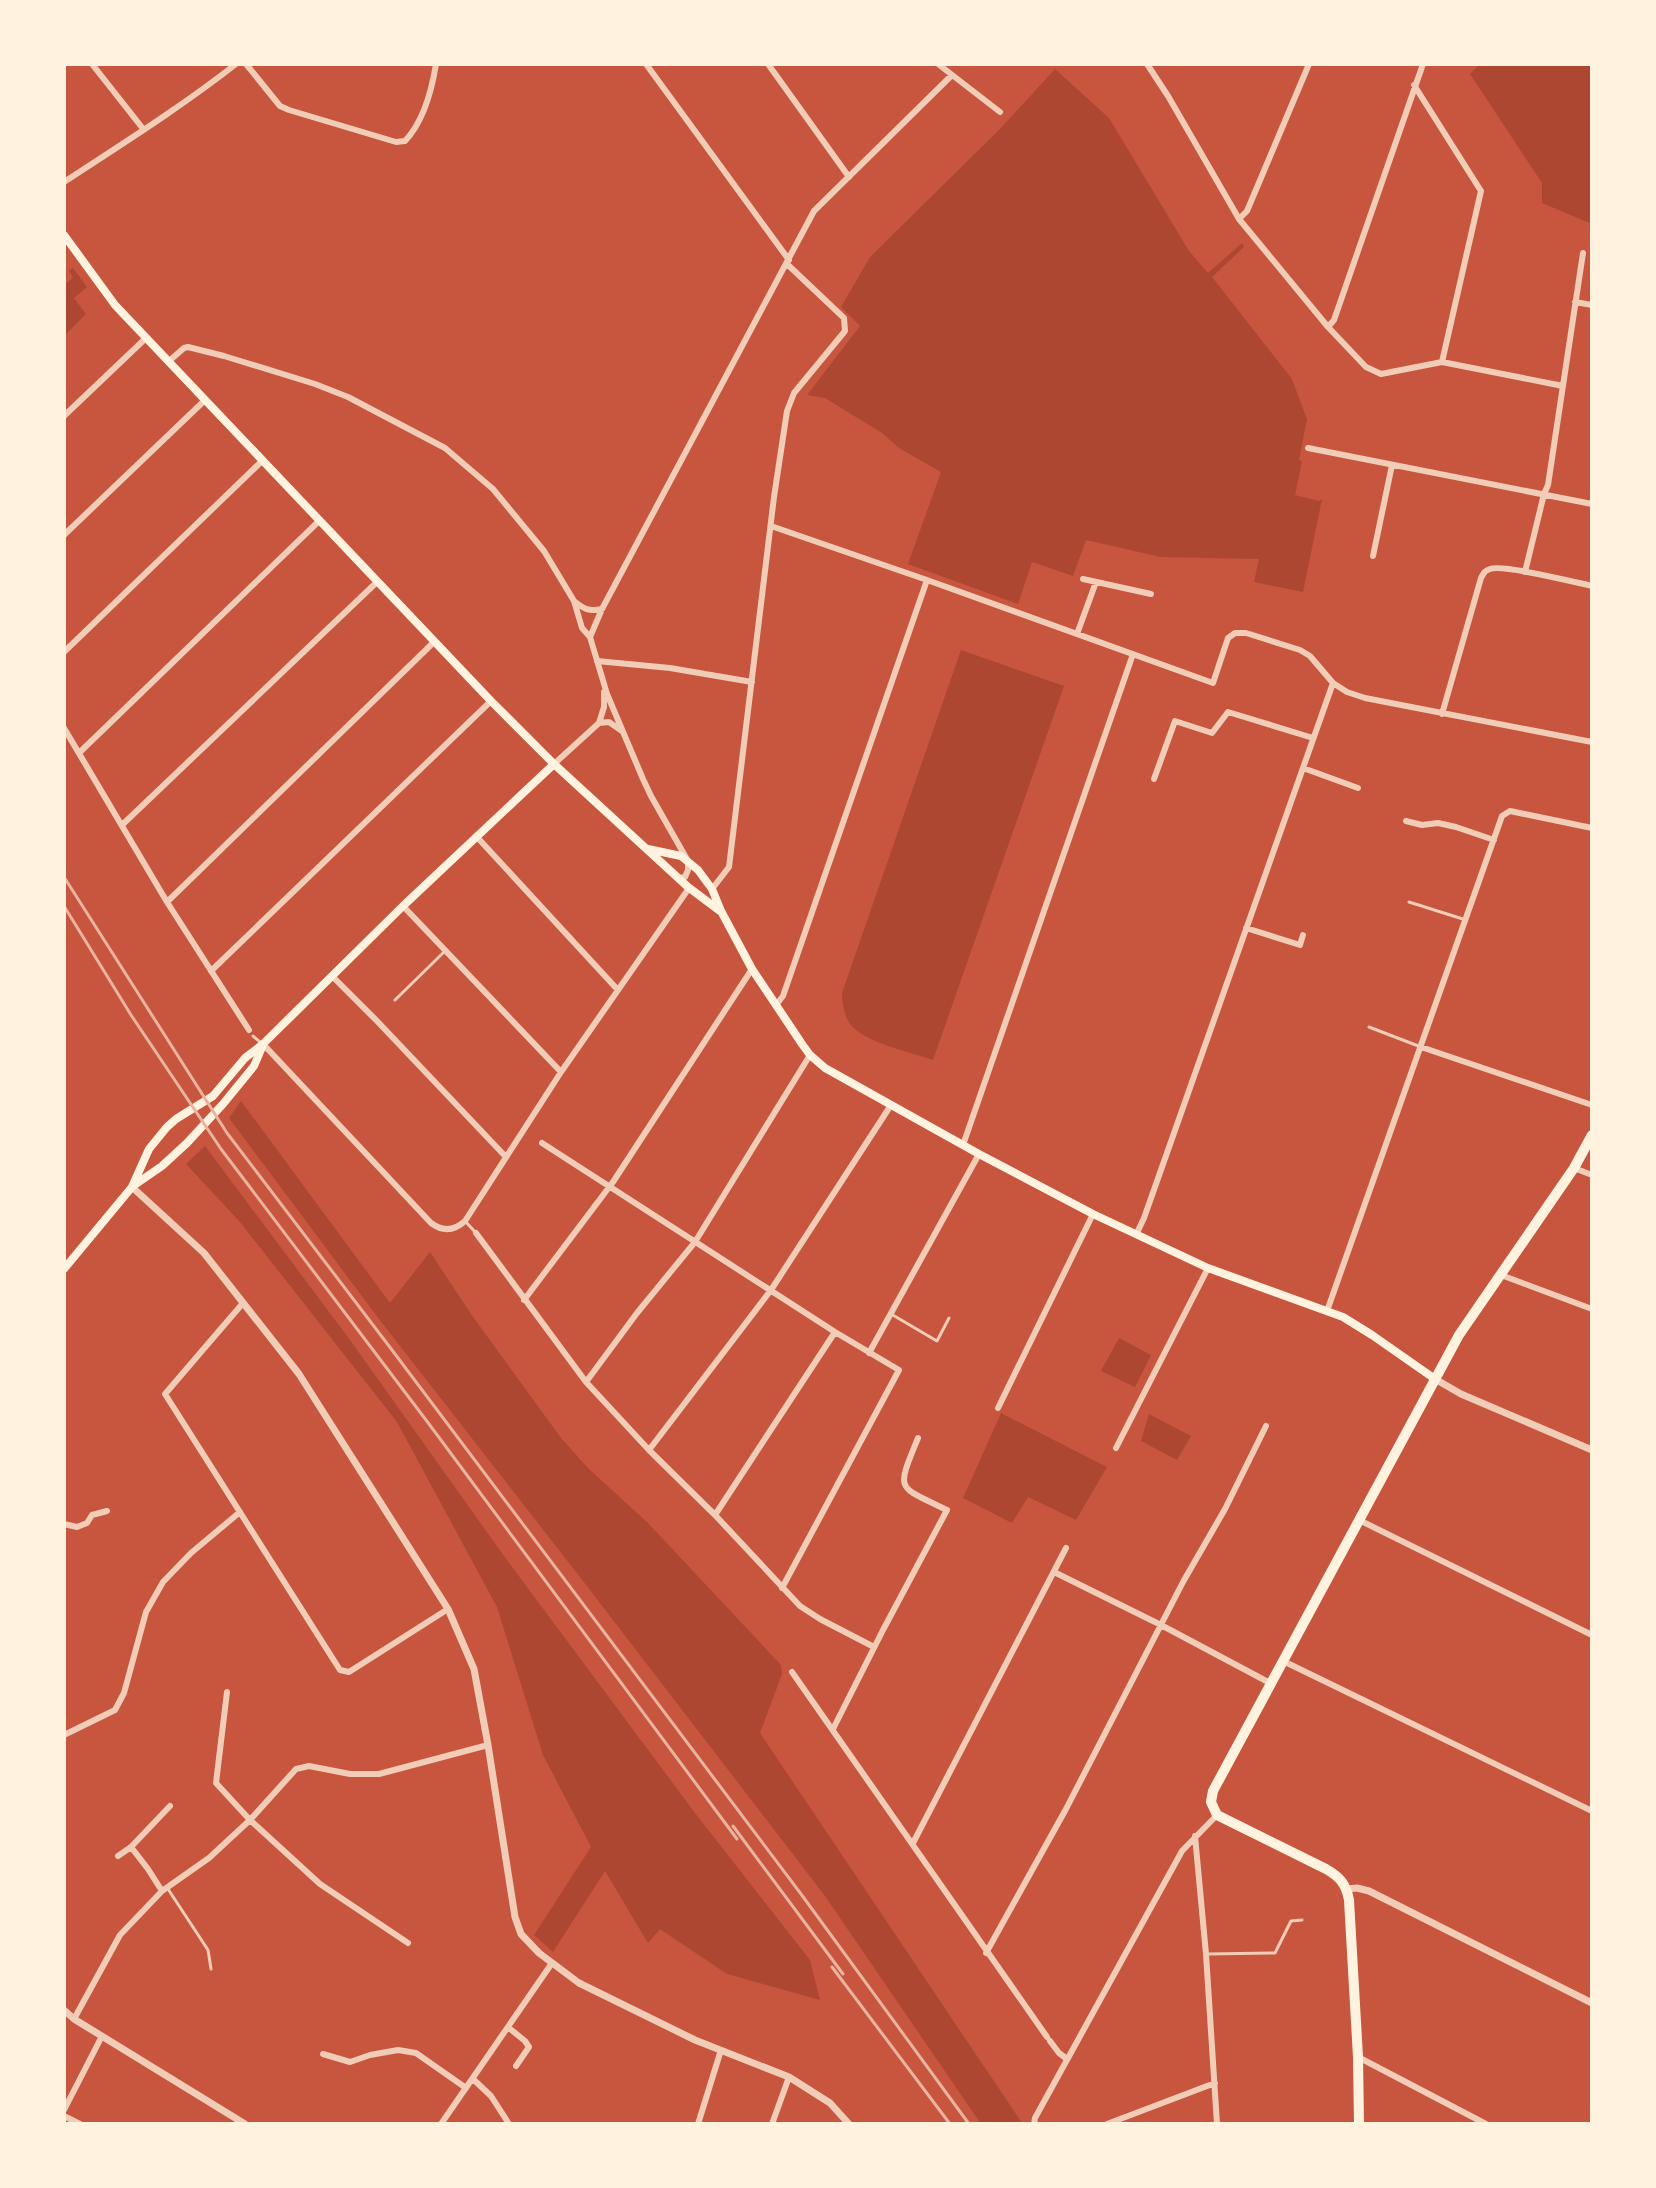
<svg xmlns="http://www.w3.org/2000/svg" width="1656" height="2188" viewBox="0 0 1656 2188" font-family="Raleway,sans-serif">
	<style>
		.green { fill: #ae4732 }
		.lines { fill: none; stroke-linecap: round; stroke-linejoin: round }
		.service { stroke: #f1ccb7; stroke-width: 3 }
		.minor { stroke: #f1ccb7; stroke-width: 6 }
		.tertiary { stroke: #f1ccb7; stroke-width: 7 }
		.secondary { stroke: #fff3e0; stroke-width: 8 }
		.trunk { stroke: #fff3e0; stroke-width: 10 }
		.rail { stroke: #e9b49f; stroke-width: 3 }
	</style>
	<rect width="100%" height="100%" fill="#c8553d"/>
	<path class="green" d="M1480 64H1592V224L1542 203V183L1470 74Z
		M1055 69 1109 118 1189 251 1208 273 1242 243 1244 247 1212 277 1292 379 1307 419 1299 460 1302 461 1295 495 1319 501 1322 499 1303 592 1254 582 1259 559 1161 557 1086 540 1073 576 1032 562 1018 604 908 564 941 472 899 448 882 433 825 398 807 395 860 326 841 307 870 257 1000 129Z
		M73 268 87 287 74 298 86 314 64 336V285L73 278 69 271Z
		M961 650 1064 686 933 1060C911 1052 865 1043 850 1024 844 1015 842 1003 842 993Z
		M241 1101 390 1303 430 1252 471 1314 561 1438 588 1468 648 1523 781 1665 782 1674 760 1733 1022 2123 981 2124 825 1896 583 1581 379 1319 229 1118Z
		M205 1146 350 1340 504 1556 695 1813 810 1960 820 2000 727 1974 660 1929 648 1943 605 1871 553 1952 534 1935 591 1847 543 1755 497 1607 397 1422 240 1222 186 1164Z
		M1119 1338 1151 1355 1135 1387 1101 1371Z
		M1001 1413 1107 1467 1076 1520 1028 1497 1012 1523 963 1498Z
		M1149 1414 1191 1436 1177 1460 1141 1441Z"/>
	<g class="lines">
		<path class="service" d="M1409 902 1466 920
			M395 1000 444 952
			M1369 1027 1421 1047
			M253 1036 260 1042
			M465 1221 476 1233
			M891 1314 937 1341 949 1318
			M168 1889 208 1950 211 1969
			M1208 1954 1275 1953 1291 1921 1302 1920"/>
		<path class="minor" d="M92 64 144 130
			M246 64 280 106 289 110 396 142 405 141C423 122 432 89 436 64
			M646 64 789 260
			M768 64 849 177
			M938 64 1000 112
			M1147 64 1168 96 1239 219 1328 327 1366 367 1381 374 1442 362 1563 386
			M1414 85 1481 191 1442 362
			M64 182C122 144 181 107 236 64
			M1239 219 1247 211 1309 64
			M1575 302 1592 305
			M1328 327 1334 320 1423 64
			M168 362 184 348 188 347 224 356 315 384 348 397 445 448 493 489 544 551 574 601 582 628 590 637 607 694 643 779 651 796 688 861V870L685 877 678 878
			M64 416 146 338
			M1308 448 1592 504
			M771 526 927 580 1213 683 1228 638 1235 633H1246L1300 650 1310 656 1333 683 1347 692 1365 698 1592 742
			M64 535 204 401
			M1373 556 1392 465
			M1525 572 1544 494 1548 485 1583 253
			M1083 579 1151 594
			M574 601C584 609 589 612 602 609
			M1077 634 1096 582
			M590 637 602 609 814 211 952 75
			M64 652 262 461
			M597 661 670 668 752 682
			M1442 714 1481 578C1484 573 1484 571 1490 569 1503 564 1574 582 1592 586
			M599 723 609 722 622 731
			M64 728 167 902 249 1030
			M79 753 319 521
			M554 764 599 723 604 707V692
			M1303 768 1358 788
			M1154 779 1175 721 1212 733 1228 712 1313 738
			M1406 821 1422 825 1438 823 1456 827 1494 840
			M122 825 378 581
			M476 836 617 989
			M712 889 729 867 774 497 787 411 794 393 845 331 844 318 787 264
			M167 902 435 641
			M403 906 561 1072
			M1246 928 1300 945 1303 935
			M211 971 491 701
			M332 976 377 1021 506 1157
			M776 1005 783 996 927 580
			M263 1044 431 1223C443 1232 454 1231 465 1221L561 1072 689 888
			M1421 1047 1592 1105
			M542 1143 835 1332 899 1370 782 1588
			M963 1145 1133 654
			M1574 1168 1592 1175
			M476 1233 586 1382 649 1450 715 1515 800 1606 820 1619 874 1647
			M1136 1235 1144 1218 1333 683
			M1501 1275 1592 1309
			M524 1300 613 1182 752 969
			M243 1303 165 1394 340 1670 349 1672 448 1609
			M1327 1311 1502 816 1510 811 1592 828
			M869 1353 979 1154
			M586 1382 637 1313 695 1242 810 1055
			M998 1408 1093 1214
			M1116 1448 1208 1268
			M649 1450 771 1290 891 1105
			M715 1515 835 1332
			M1359 1520 1592 1635
			M64 1524 77 1527 87 1523 92 1515 107 1511
			M1054 1572 1161 1625 1270 1683
			M1283 1661 1592 1811
			M792 1672 1047 2037
			M227 1692 216 1783 250 1820 320 1884 408 1943
			M833 1729 883 1630 947 1510C896 1485 896 1492 918 1438
			M64 1735 115 1710 124 1693 146 1612 163 1582 191 1553 240 1512
			M1195 1836 1206 1954 1217 2124
			M913 1843 1066 1548
			M131 1847 148 1869 162 1891
			M118 1856 131 1847 170 1806
			M986 1953 1066 1809 1183 1582 1225 1509 1266 1426
			M74 2019 120 1935 162 1891 209 1858 250 1820 296 1769 309 1766 350 1774H379L488 1745
			M509 2028 525 2041 529 2047 516 2066
			M1050 2041 1059 2053 1067 2059
			M323 2054 350 2062 370 2055 398 2050 416 2053 466 2088
			M1358 2057 1486 2124
			M473 2079 491 2096 509 2124
			M64 2110 102 2036
			M64 2116 80 2124
			M441 2124 552 1963
			M698 2124 721 2050
			M772 2124 789 2077
			M1034 2124 1035 2118 1182 1851 1217 1815
			M1107 2124 1215 2083"/>
		<path class="tertiary" d="M132 1187 204 1253 299 1374 448 1609 474 1669 488 1745 515 1917 521 1934 539 1953 579 1983 695 2040 789 2077 830 2103 849 2124
			M1435 1379 1461 1394 1592 1450
			M1347 1889 1357 1888 1369 1891 1592 2003
			M64 2010 74 2019 245 2124"/>
		<path class="secondary" d="M64 235 115 305 491 701 554 764 688 887 720 911
			M648 849 681 856 698 870 712 889 721 911 752 969 802 1044 810 1055 825 1068 979 1154 1093 1214 1208 1268 1343 1317 1372 1335 1435 1379
			M133 1186 162 1166 187 1143 223 1104 254 1066 263 1045
			M64 1269 132 1187 149 1149 167 1127 176 1119 213 1096 245 1058 263 1044 403 906 554 764"/>
		<path class="trunk" d="M1359 2124 1358 2057 1349 1900C1346 1884 1340 1877 1326 1869L1217 1815 1211 1802 1213 1791 1459 1335 1574 1168 1592 1135"/>
		<path class="rail" d="M64 877 227 1133 392 1350 801 1894 969 2124
			M64 906 131 1015 221 1149 429 1424 737 1839
			M733 1826 843 1974
			M832 1967 950 2124"/>
	</g>
	<rect width="1656" height="2188" fill="none" stroke="#fff3e0" stroke-width="132"/>
</svg>
